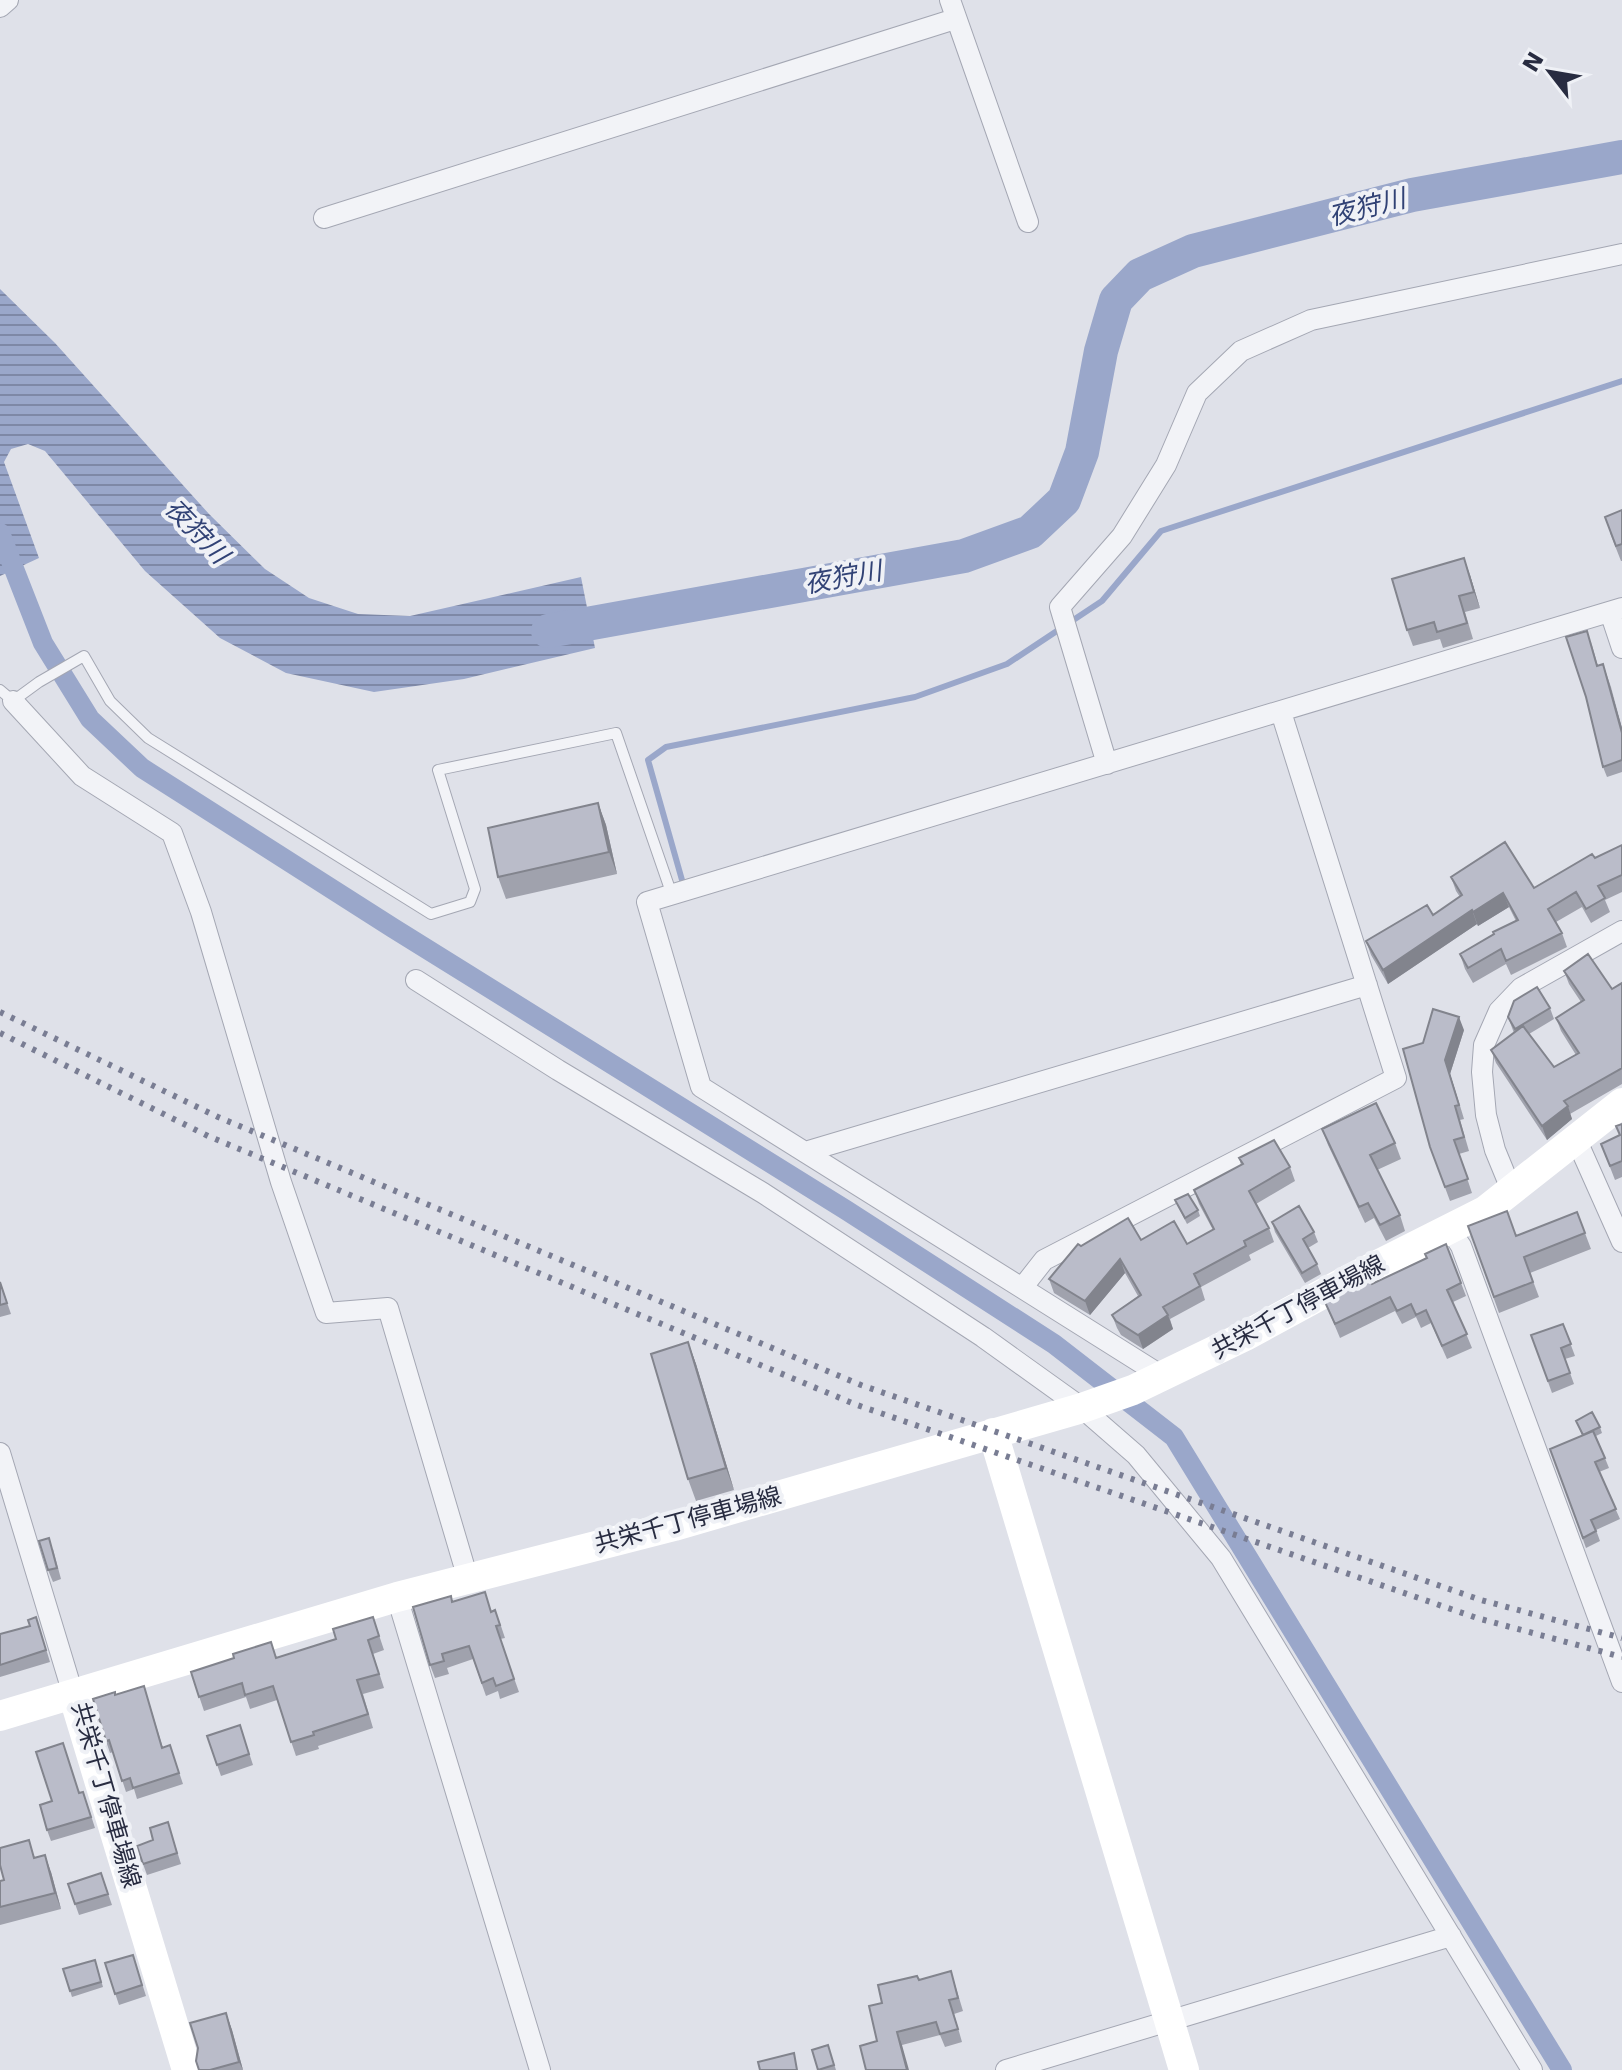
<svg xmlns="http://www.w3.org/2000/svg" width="1622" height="2070" viewBox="0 0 1622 2070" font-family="'DejaVu Sans','Noto Sans JP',sans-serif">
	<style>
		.water { fill: url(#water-rules) }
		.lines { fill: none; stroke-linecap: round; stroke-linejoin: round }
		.stream { stroke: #9aa7ca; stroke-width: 6 }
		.canal { stroke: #9aa7ca; stroke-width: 20 }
		.river { stroke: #9aa7ca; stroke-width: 34 }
		.lane-casing { stroke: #a4a7b3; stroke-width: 12 }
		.street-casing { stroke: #a4a7b3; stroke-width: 22 }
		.lane { stroke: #f2f3f7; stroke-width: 10 }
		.street { stroke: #f2f3f7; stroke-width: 20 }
		.secondary { stroke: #fff; stroke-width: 30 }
		.rail { stroke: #797d93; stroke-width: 6; stroke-dasharray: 4 8; stroke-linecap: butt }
		.wall { fill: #a0a2ad }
		.shaded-wall { fill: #82848d }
		.building { fill: #babcc9; stroke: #82848d; stroke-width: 2 }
		.labels { text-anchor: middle; stroke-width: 8; stroke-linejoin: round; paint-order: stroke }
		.street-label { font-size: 24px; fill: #282c41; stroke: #eff1f6 }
		.water-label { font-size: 26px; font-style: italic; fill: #314275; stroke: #eff1f6 }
	</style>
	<defs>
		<pattern id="water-rules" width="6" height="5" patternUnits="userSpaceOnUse" patternTransform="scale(2)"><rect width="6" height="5" fill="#9aa7ca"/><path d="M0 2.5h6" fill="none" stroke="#7e88a6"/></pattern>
	</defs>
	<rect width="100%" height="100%" fill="#dfe1e9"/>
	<path class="water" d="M0 289 55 343 209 514 265 569 309 598 358 614 410 616 581 577 595 648 464 679 374 692 286 673 220 638 145 571 45 451 28 444 11 449 4 462 39 558 0 576Z"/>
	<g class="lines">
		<path class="stream" d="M682 880 648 760 666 747 915 697 1007 664 1102 601 1161 531 1622 381"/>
		<path class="canal" d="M0 533 43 643 90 719 142 768 393 928 846 1210 1054 1344 1174 1437 1562 2070"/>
		<path class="river" d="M548 631 964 556 1030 532 1064 500 1082 452 1101 351 1116 300 1140 275 1193 251 1412 195 1622 157"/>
		<defs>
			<path id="lane" d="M0 690 13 701 39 682 84 656 110 701 148 738 431 914 470 902 475 889 438 770 616 733 672 895"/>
			<path id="street" d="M950 0 1028 222
				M0 7 8 0
				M324 218 955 19
				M1610 612 1622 648
				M13 701 82 776 172 833 201 912 281 1182 326 1313 388 1308 468 1579
				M1107 764 1060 607 1122 536 1166 465 1197 393 1241 351 1311 320 1622 254
				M416 980 558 1070 763 1193 983 1337 1082 1408 1136 1455 1221 1558 1532 2070
				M1577 1141 1622 1242
				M805 1152 1367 985
				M1511 1189 1495 1150 1486 1115 1482 1072 1484 1045 1499 1011 1521 988 1622 931
				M1449 1228 1461 1246 1622 1682
				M1022 1288 701 1087 647 902 1622 608
				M1162 1376 1022 1288 1044 1260 1396 1078 1281 712
				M0 1453 73 1694
				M397 1597 540 2070
				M1006 2070 1451 1936"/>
		</defs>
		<use href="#lane" class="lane-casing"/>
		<use href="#street" class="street-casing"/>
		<use href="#lane" class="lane"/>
		<use href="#street" class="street"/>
		<path class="secondary" d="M993 1433 1184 2070
			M0 1716 73 1694
			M187 2070 73 1694 397 1597 674 1526 1082 1408 1133 1390 1245 1336 1348 1280 1485 1211 1622 1103"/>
		<path class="rail" d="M0 1012 218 1117 861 1385 1481 1600 1622 1638
			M0 1033 208 1136 857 1405 1477 1618 1622 1657"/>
	</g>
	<path class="wall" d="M1622 510V561H1621L1610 533Z
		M1470 575 1480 608 1465 612 1473 639 1443 648 1440 639 1413 646 1407 630Z
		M1591 642 1598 666 1603 664 1611 687 1622 728V772L1607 777 1603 767Z
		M598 803 606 825 617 874 506 899 498 877Z
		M1622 845V892L1605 900 1610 912 1591 923 1582 907 1556 922 1562 933 1567 947 1511 975 1506 964 1473 983 1465 969 1460 954 1516 921 1509 907 1478 926 1477 924 1388 984 1371 955 1366 941 1433 915 1460 897 1456 891 1451 877 1534 888Z
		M1564 971 1612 989 1622 983V1084L1570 1114 1572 1119 1547 1140 1496 1063 1491 1050 1514 1033 1508 1017 1550 1008 1554 1019 1529 1034 1554 1067 1576 1055 1561 1031 1556 1018 1581 1002 1569 984Z
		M1464 1030 1450 1074 1464 1119 1460 1120 1469 1151 1459 1154 1472 1193 1450 1201 1430 1147 1403 1049Z
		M1622 1124V1177L1615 1180 1601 1144 1620 1135Z
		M1322 1129 1395 1143 1401 1159 1377 1170 1400 1215 1405 1231 1386 1241 1374 1218 1365 1223 1328 1145Z
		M1239 1158 1290 1167 1295 1181 1256 1204 1269 1228 1274 1242 1249 1255 1251 1260 1201 1287 1205 1300 1170 1319 1173 1329 1143 1349 1121 1335 1117 1328 1112 1315 1138 1296 1125 1273 1090 1315 1054 1293 1049 1279 1081 1246 1141 1240 1187 1244 1213 1230 1199 1204 1194 1190 1241 1165Z
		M1175 1200 1198 1210 1200 1216 1187 1224Z
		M1577 1212 1591 1249 1530 1273 1539 1297 1499 1313 1468 1226 1516 1236Z
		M1272 1222 1314 1232 1318 1242 1308 1248 1317 1264 1321 1274 1305 1283 1275 1232Z
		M1446 1244 1466 1296 1453 1302 1472 1348 1447 1359 1431 1323 1421 1328 1416 1317 1402 1324 1395 1311 1340 1338 1324 1300 1349 1288 1372 1284 1426 1258Z
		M0 1282 11 1314 0 1317Z
		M1563 1324 1575 1356 1565 1359 1574 1384 1552 1393 1531 1335Z
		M688 1342 696 1364 734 1490 696 1501 688 1479Z
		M1576 1421 1600 1427 1602 1433 1596 1436 1609 1468 1599 1472 1620 1519 1596 1530 1600 1541 1586 1548 1554 1459 1582 1435Z
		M53 1549 61 1579 53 1582 48 1570Z
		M453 1602 491 1611 500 1623 505 1638 500 1639 519 1692 500 1699 498 1691 486 1696 473 1659 447 1668 449 1674 435 1678 430 1665Z
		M373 1617 384 1650 373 1654 384 1688 363 1694 373 1728 318 1746 319 1749 296 1756 277 1700 250 1709 246 1697 204 1711 191 1672 277 1658 336 1639Z
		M30 1626 40 1629 50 1662 0 1677V1634Z
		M144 1686 163 1748 170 1745 183 1784 137 1799 134 1789 126 1792 113 1752 110 1753 106 1741 115 1695Z
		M240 1725 253 1765 221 1776 207 1736Z
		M80 1793 87 1803 95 1828 51 1841 47 1830Z
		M168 1822 181 1864 147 1875 143 1864 153 1840Z
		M36 1857 51 1872 61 1909 0 1925V1881L4 1880Z
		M101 1873 112 1905 79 1915 68 1884Z
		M133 1955 146 1996 119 2005 105 1963Z
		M97 1966 103 1987 72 1997 63 1969Z
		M951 1971 963 2011 954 2014 962 2042 945 2047 940 2035 902 2045 877 2041 882 2003 919 1980Z
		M226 2013 232 2030 243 2070H199L198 2048Z
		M828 2045 836 2070H818Z"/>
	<path class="shaded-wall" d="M1464 558 1470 575 1480 608 1474 592Z
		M1607 676 1622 728V733Z
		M598 803 606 825 617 874 609 852Z
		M1503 893 1509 907 1478 926 1473 912Z
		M1472 910 1477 924 1388 984 1383 970Z
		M1459 1017 1464 1030 1450 1074 1464 1119 1445 1060Z
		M1568 1106 1572 1119 1547 1140 1542 1126Z
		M1120 1259 1125 1273 1090 1315 1085 1301Z
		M1168 1315 1173 1329 1143 1349 1138 1335Z
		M688 1342 696 1364 734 1490 726 1468Z
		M45 1855 51 1872 61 1909 55 1893Z
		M226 2013 232 2030 243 2070 239 2062Z
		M897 2032 902 2045 909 2070H907Z"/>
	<path class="building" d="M1622 510V544L1616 546 1605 517Z
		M1464 558 1474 592 1459 596 1467 623 1437 632 1434 622 1407 630 1392 579Z
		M1587 631 1597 666 1603 664 1622 733V760L1603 767 1586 697 1566 637Z
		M598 803 609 852 498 877 488 828Z
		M1505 842 1534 888 1592 854 1595 858 1622 845V875L1598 886 1605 898 1586 909 1576 892 1548 909 1562 933 1506 961 1501 949 1468 968 1460 954 1494 934 1493 932 1518 920 1503 893 1473 912 1472 910 1383 970 1366 941 1427 905 1433 915 1462 895 1451 877Z
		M1588 954 1612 989 1622 983V1068L1564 1101 1568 1106 1542 1126 1491 1050 1523 1026 1554 1067 1579 1053 1556 1018 1584 1000 1564 971Z
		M1537 987 1550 1008 1515 1029 1508 1017 1514 1001Z
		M1433 1009 1459 1017 1445 1060 1459 1105 1455 1106 1464 1137 1454 1140 1468 1179 1445 1187 1430 1147 1403 1049 1423 1043Z
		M1376 1103 1395 1143 1370 1155 1400 1215 1380 1225 1368 1203 1359 1207 1322 1129Z
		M1622 1124V1161L1610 1166 1601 1144 1620 1135 1616 1126Z
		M1274 1140 1290 1167 1249 1191 1269 1228 1244 1241 1246 1246 1194 1274 1200 1286 1163 1307 1168 1315 1138 1335 1116 1321 1112 1315 1141 1295 1120 1259 1085 1301 1049 1279 1078 1244 1081 1246 1128 1218 1141 1240 1174 1221 1187 1244 1214 1229 1194 1190 1243 1164 1239 1158Z
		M1188 1194 1198 1210 1185 1218 1175 1200Z
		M1299 1206 1314 1232 1303 1239 1317 1264 1302 1273 1272 1222Z
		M1507 1211 1516 1236 1577 1212 1585 1233 1524 1257 1533 1282 1494 1297 1468 1226Z
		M1446 1244 1461 1283 1447 1290 1467 1334 1442 1346 1426 1310 1416 1315 1411 1304 1397 1311 1390 1297 1335 1324 1324 1300 1349 1288 1348 1285 1367 1275 1372 1284 1427 1258 1425 1254Z
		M0 1282 7 1303 0 1305Z
		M1563 1324 1571 1344 1561 1348 1570 1373 1548 1381 1531 1335Z
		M688 1342 726 1468 688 1479 651 1354Z
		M1592 1412 1600 1427 1583 1435 1576 1421Z
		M1593 1431 1605 1458 1595 1462 1616 1509 1591 1520 1596 1531 1583 1538 1550 1449Z
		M49 1538 57 1568 48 1570 39 1541Z
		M485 1592 491 1612 495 1610 500 1625 496 1626 514 1679 496 1686 493 1678 482 1683 469 1646 442 1654 444 1661 430 1665 413 1607 451 1596 452 1602Z
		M36 1617 46 1650 0 1665V1634L30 1626 28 1620Z
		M373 1617 379 1636 368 1640 379 1674 357 1680 368 1714 313 1732 314 1735 291 1742 273 1686 245 1695 242 1683 199 1697 191 1672 234 1658 233 1654 271 1642 276 1658 336 1639 333 1629Z
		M144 1686 162 1748 170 1745 179 1773 133 1788 130 1778 122 1781 109 1740 106 1741 93 1699 115 1692V1695Z
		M240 1725 249 1754 217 1765 207 1736Z
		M63 1743 79 1793 83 1792 91 1817 47 1830 40 1805 52 1801 36 1752Z
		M168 1822 177 1853 143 1864 137 1846 153 1840 150 1828Z
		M29 1840 34 1858 45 1855 55 1893 0 1907V1881L4 1880 0 1865V1848Z
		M101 1873 108 1894 75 1904 68 1884Z
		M133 1955 142 1985 115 1994 105 1963Z
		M95 1960 101 1982 70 1991 63 1969Z
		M951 1971 958 1998 949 2000 958 2029 940 2034 936 2022 897 2032 907 2070H866L860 2046 877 2041 869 2006 882 2003 878 1985 917 1976 919 1980Z
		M226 2013 239 2062 210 2070H199L196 2061 198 2048 190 2023Z
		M828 2045 834 2065 818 2070 812 2050Z
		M794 2053 797 2070H760L758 2062Z"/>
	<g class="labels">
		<g class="street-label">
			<text transform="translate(1298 1307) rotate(-28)" y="8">共栄千丁停車場線</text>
			<text transform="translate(688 1520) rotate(-15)" y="8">共栄千丁停車場線</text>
			<text transform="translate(106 1795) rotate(74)" y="8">共栄千丁停車場線</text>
		</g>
		<g class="water-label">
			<text transform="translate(1367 207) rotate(-14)" y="9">夜狩川</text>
			<text transform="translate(197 531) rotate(46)" y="9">夜狩川</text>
			<text transform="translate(843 577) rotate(-10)" y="9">夜狩川</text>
		</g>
	</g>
	<g transform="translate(1550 72) rotate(301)" stroke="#eff1f6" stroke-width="6" paint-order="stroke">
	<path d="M0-6L14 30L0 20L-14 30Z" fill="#282c41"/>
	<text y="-12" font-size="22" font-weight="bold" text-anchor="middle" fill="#282c41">N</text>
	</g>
</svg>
